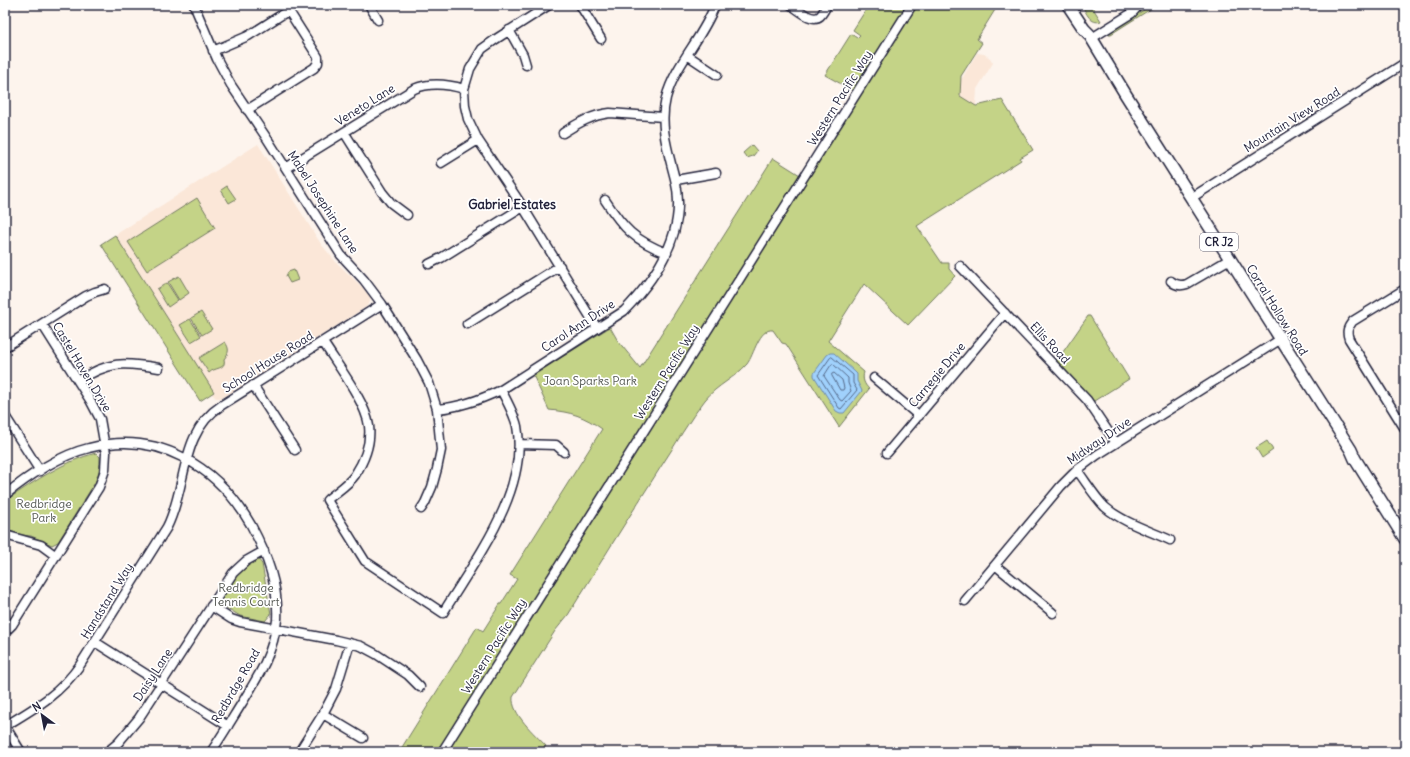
<svg xmlns="http://www.w3.org/2000/svg" width="1410" height="757" viewBox="0 0 1410 757" font-family="Delius,sans-serif">
	<style>
		.built { fill: #fbe7d8 }
		.green { fill: #c4d387; stroke: #737a61 }
		.water { fill: #a0d1fc; stroke: #6e8baf }
		.lines { fill: none; stroke-linecap: round; stroke-linejoin: round }
		.shore { stroke: #546888; stroke-width: 1 }
		.minor-casing { stroke: #22223b; stroke-width: 11 }
		.major-casing { stroke: #22223b; stroke-width: 14 }
		.minor { stroke: #fff; stroke-width: 8 }
		.major { stroke: #fff; stroke-width: 11 }
		.labels { text-anchor: middle; stroke-width: 3.5; stroke-linejoin: round; paint-order: stroke }
		.shield { fill: #fff; stroke: #646476; stroke-width: 1 }
		.shield-label { font-size: 11px; font-weight: bold; fill: #22223b }
		.street-label { font-size: 12px; fill: #22223b; stroke: #fff }
		.park-label { font-size: 12px; fill: #535752; stroke: #fff }
		.neighbourhood-label { font-size: 13px; font-weight: bold; fill: #22223b; stroke: #fff }
	</style>
	<rect width="100%" height="100%" fill="#fdf4ed"/>
	<filter id="ink" filterUnits="userSpaceOnUse"><feTurbulence type="fractalNoise" baseFrequency=".025" numOctaves="2"/><feDisplacementMap in="SourceGraphic" scale="8" xChannelSelector="R" yChannelSelector="G"/><feConvolveMatrix kernelMatrix="1 2 1 2 8 2 1 2 1" color-interpolation-filters="sRGB"/></filter>
	<g filter="url(#ink)">
		<path class="built" d="M977 53 984 54 990 58 993 63 977 89 976 106 960 96 961 80Z
			M258 144 321 244 336 262 363 288 370 297V302L366 307 224 397 220 398H216L211 393 213 392 115 235Z"/>
		<path class="green" d="M869 5H908L854 91 825 75 851 34 857 38 860 35 853 30Z
			M914 5H998L977 39 982 43 961 76 960 96 976 106 1002 100 1033 150 1020 158 1021 160 917 226 942 263H949V269L955 276 908 325 864 284 828 341 864 372C862 379 864 384 869 389L839 427 786 344 782 343 773 330C759 328 754 355 747 364 735 378 717 385 705 400 689 420 676 444 662 465 630 515 599 565 568 615L555 631 513 697C511 714 535 734 546 746L539 752H489L481 748 474 752H444Z
			M1082 5H1091L1101 21C1091 25 1086 13 1082 5Z
			M1152 5H1157L1111 34H1108L1107 33Z
			M752 145 757 151 753 156 747 158 743 153Z
			M773 158 800 175 438 752H399L477 627 483 631 500 604H501L517 579 510 575 602 429C584 416 571 412 549 410L533 375 610 327 618 341 640 368Z
			M227 186 236 199 229 203 221 190Z
			M197 198 215 228 147 271 128 242Z
			M115 235 214 392 200 401 101 244Z
			M294 270 298 280 290 283 286 276 288 272Z
			M179 276 189 293 179 300 168 282Z
			M167 283 178 300 168 307 157 289Z
			M201 312 212 329 202 335 191 318Z
			M1088 316H1090L1129 379 1094 401 1056 362Z
			M190 319 201 336 191 342 180 325Z
			M225 342C230 349 229 353 224 359 227 370 214 367 209 373L199 358Z
			M1267 441 1273 450 1262 458 1256 448Z
			M96 453 100 457C100 466 99 473 96 481L58 542 52 545 31 536 21 535 5 529V503L8 499C35 481 64 461 96 453Z
			M258 559 262 564 271 614 265 621 240 616 219 603 220 598 239 571Z"/>
		<path class="water" d="M830 353H834L855 372 857 374V381L862 391 844 413H840L836 411 814 376V373L827 355Z"/>
		<g class="lines">
			<path class="shore" d="M832 357 853 375V383L857 390 841 409 839 408 818 375 830 358Z
				M833 364 848 378V383L851 391 842 401 840 400 824 376 831 365Z
				M832 374 834 373 842 380 844 388 843 390H840L832 376Z"/>
			<defs>
				<path id="minor" d="M194 5 217 59 231 85 268 140 341 255 364 280 382 304 417 360 429 383 437 409 441 450 437 469 432 487 425 503 421 509
					M369 5 378 20
					M549 5 496 39 482 49 470 69 464 89 465 106 468 119 478 140 523 207 597 328
					M580 5 601 39
					M791 5C798 9 812 23 820 16 823 13 825 9 827 5
					M509 30 523 55 526 65
					M1092 38 1132 13 1139 5
					M213 51 248 36 297 5
					M687 55 717 75
					M247 110 314 68 318 63V57L285 5
					M344 132 382 192 391 203 407 215
					M563 133C578 123 592 115 610 113L663 117
					M441 163 478 140
					M286 168 414 89C430 82 447 84 464 89
					M676 180 716 173
					M1191 198 1405 63
					M605 200C623 228 635 241 667 253
					M429 264 441 258 523 207
					M960 266 1087 400 1116 443
					M1171 281C1176 286 1181 286 1187 284L1230 259
					M1405 289 1353 321C1348 327 1346 331 1349 339L1405 429
					M467 324 560 266
					M323 342C336 363 366 402 369 426 371 443 364 461 355 475 348 485 336 492 327 500L365 561 443 613C475 560 529 491 517 426 514 414 507 401 501 390
					M5 347 86 296 95 292 105 289
					M874 378 919 416
					M78 381C109 361 123 362 159 368
					M253 385 295 450
					M437 409C460 407 480 400 501 390L624 311C659 275 688 230 675 179 668 151 659 126 666 98 675 64 703 38 715 5
					M5 416 40 471
					M519 444 556 445 564 452
					M887 453 1005 313
					M1077 470C1086 482 1094 496 1105 507 1122 522 1150 531 1170 540
					M5 495C28 476 60 455 89 448 158 429 218 467 251 525 267 555 279 586 277 620 274 652 258 677 242 703 232 719 222 736 211 752
					M5 535 41 545 56 556
					M995 565 1053 613
					M965 601 1061 486 1077 470 1097 455 1281 339
					M211 606 231 619 240 622 336 640 361 646 376 654 408 675 420 687
					M5 632 12 625 99 487 105 470 106 453 100 419 90 400 42 324
					M95 642 228 726
					M323 714 363 738
					M5 726C35 708 60 694 80 665L167 527C188 485 179 433 222 405L382 304
					M5 726 21 752
					M107 752 118 743 139 718 233 573 246 561 264 551
					M299 752 323 714 336 689 350 643
					M442 752 912 5"/>
				<path id="major" d="M1068 5 1084 29 1089 34 1126 95 1351 450 1355 459 1405 539"/>
			</defs>
			<use href="#minor" class="minor-casing"/>
			<use href="#major" class="major-casing"/>
			<use href="#minor" class="minor"/>
			<use href="#major" class="major"/>
		</g>
	</g>
	<g class="labels">
		<rect class="shield" x="1200" y="233" width="38" height="18" rx="3"/>
		<g class="shield-label">
			<text x="1219" y="246">CR J2</text>
		</g>
		<g class="street-label">
			<text transform="translate(840 98) rotate(-58)" y="4">Western Pacific Way</text>
			<text transform="translate(365 105) rotate(-32)" y="4">Veneto Lane</text>
			<text transform="translate(1292 120) rotate(-32)" y="4">Mountain View Road</text>
			<text transform="translate(323 202) rotate(57)" y="4">Mabel Josephine Lane</text>
			<text transform="translate(1277 310) rotate(58)" y="4">Corral Hollow Road</text>
			<text transform="translate(578 326) rotate(-33)" y="4">Carol Ann Drive</text>
			<text transform="translate(1050 343) rotate(47)" y="4">Ellis Road</text>
			<text transform="translate(268 362) rotate(-32)" y="4">School House Road</text>
			<text transform="translate(82 367) rotate(59)" y="4">Castel Haven Drive</text>
			<text transform="translate(667 372) rotate(-58)" y="4">Western Pacific Way</text>
			<text transform="translate(937 375) rotate(-50)" y="4">Carnegie Drive</text>
			<text transform="translate(1099 441) rotate(-34)" y="4">Midway Drive</text>
			<text transform="translate(107 601) rotate(-58)" y="4">Handstand Way</text>
			<text transform="translate(494 646) rotate(-58)" y="4">Western Pacific Way</text>
			<text transform="translate(153 675) rotate(-57)" y="4">Daisy Lane</text>
			<text transform="translate(236 686) rotate(-60)" y="4">Redbrdge Road</text>
		</g>
		<g class="park-label">
			<text x="590" y="385">Joan Sparks Park</text>
			<text x="44" y="508">Redbridge<tspan x="44" dy="14">Park</tspan></text>
			<text x="246" y="592">Redbridge<tspan x="246" dy="14">Tennis Court</tspan></text>
		</g>
		<g class="neighbourhood-label">
			<text x="512" y="209">Gabriel Estates</text>
		</g>
	</g>
	<rect width="1410" height="757" fill="none" stroke="#fff" stroke-width="20"/>
	<rect x="10" y="10" width="1390" height="737" fill="none" stroke="#22223b" stroke-width="1.5" filter="url(#ink)"/>
	<g transform="translate(42 715) rotate(328)" stroke="#ffffff" stroke-width="3" paint-order="stroke">
	<path d="M0-3L7 15L0 10L-7 15Z" fill="#22223b"/>
	<text y="-6" font-size="11" font-weight="bold" text-anchor="middle" fill="#22223b">N</text>
	</g>
</svg>
